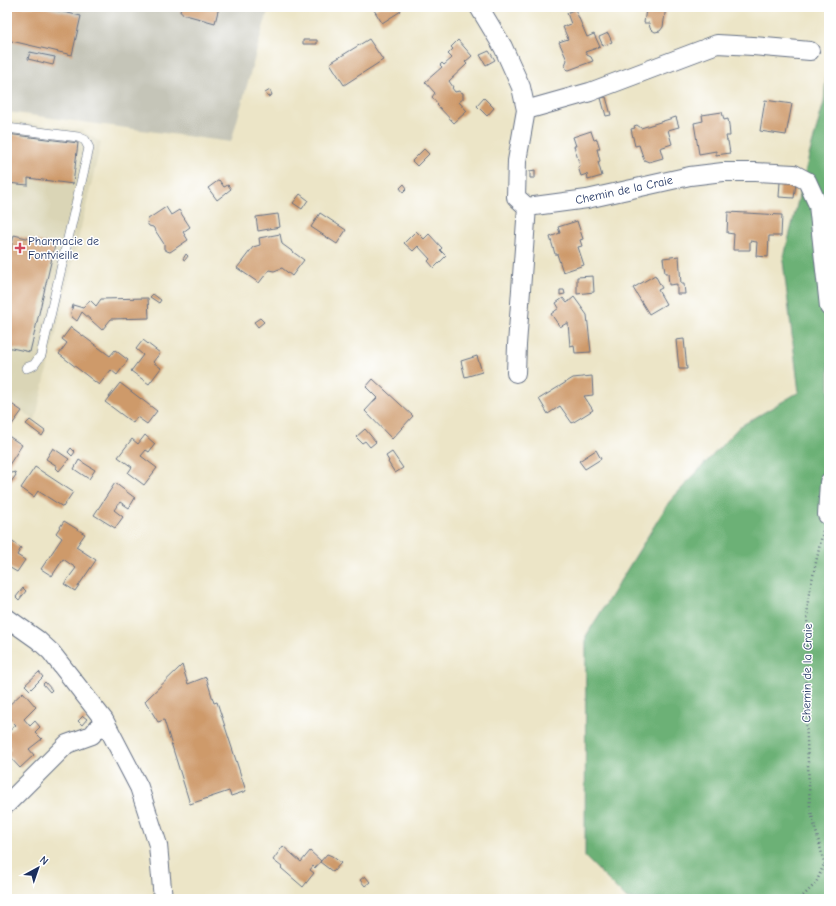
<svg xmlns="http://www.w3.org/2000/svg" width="836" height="906" viewBox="0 0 836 906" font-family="'Comic Neue',sans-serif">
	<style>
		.built { fill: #dad5b6 }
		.industrial { fill: #c5c5b8 }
		.forest { fill: #6cb176; stroke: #44706a }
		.building { fill: #ce9a6b }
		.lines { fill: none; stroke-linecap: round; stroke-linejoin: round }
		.service-casing { stroke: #646f83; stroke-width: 10 }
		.minor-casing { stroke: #646f83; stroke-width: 20 }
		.path { stroke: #646f83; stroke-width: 2.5; stroke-dasharray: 1 3; stroke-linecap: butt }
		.service { stroke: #fff; stroke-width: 9 }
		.minor { stroke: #fff; stroke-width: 18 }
		.poi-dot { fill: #d1495b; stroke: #fff; stroke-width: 1.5 }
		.labels { text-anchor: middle; stroke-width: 3; stroke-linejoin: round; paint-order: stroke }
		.street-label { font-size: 12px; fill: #1b2f5e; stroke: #fff }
		.poi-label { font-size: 12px; fill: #1b2f5e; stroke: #fff; text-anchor: start }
	</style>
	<rect width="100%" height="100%" fill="#fff"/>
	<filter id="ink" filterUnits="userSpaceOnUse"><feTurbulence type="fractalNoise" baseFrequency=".025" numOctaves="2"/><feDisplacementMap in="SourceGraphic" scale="8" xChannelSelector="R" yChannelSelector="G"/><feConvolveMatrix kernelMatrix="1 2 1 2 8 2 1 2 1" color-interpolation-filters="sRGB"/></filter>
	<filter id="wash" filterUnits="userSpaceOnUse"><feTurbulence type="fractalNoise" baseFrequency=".012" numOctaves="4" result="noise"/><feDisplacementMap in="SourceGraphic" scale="16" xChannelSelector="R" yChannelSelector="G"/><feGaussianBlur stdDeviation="0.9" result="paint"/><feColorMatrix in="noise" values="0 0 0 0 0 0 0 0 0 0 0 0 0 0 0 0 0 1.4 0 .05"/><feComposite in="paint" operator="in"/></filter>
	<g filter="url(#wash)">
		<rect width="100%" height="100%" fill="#ece5c7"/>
		<path class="built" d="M7 120 82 130 101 143 35 421 7 399Z"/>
		<path class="industrial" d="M7 7H269L231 142 7 112Z"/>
		<path class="forest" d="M829 40V899H627L585 857 586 636 669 502 739 427 799 392 783 261 810 152 824 102Z"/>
		<g id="blocks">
			<path class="building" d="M7 7H42L81 16 72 55 7 40Z
				M181 7H219L215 23 182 14V12H180Z
				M379 7H404L400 9 401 11 382 23 374 10Z
				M641 7H666L663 27 660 31 655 32 652 30 650 28 649 23H644L646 9 640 8Z
				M575 9 587 37 594 34 600 47 585 52 587 55 591 57 593 61 569 70 566 69 565 65 567 60 559 42 568 39 563 27 571 24 567 13Z
				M608 33 612 42 603 46 599 37Z
				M369 39 383 60 344 85 330 63Z
				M303 40H317V44H303Z
				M458 40 472 56 465 62 467 64 449 81 453 87 452 88 455 92 459 91 463 93V99L459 102 467 111 454 123 437 105 438 104 432 97 435 93 425 82 442 67 440 65 442 63 444 65 452 58 448 54 453 49 451 47Z
				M489 51 495 60 486 65 480 55Z
				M30 52 55 57 53 65 28 59Z
				M270 90 272 95 268 97 265 93Z
				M606 97 611 115 606 116 601 98Z
				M484 98 494 108 487 116 477 106Z
				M765 100 792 104 786 135 760 131Z
				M722 112 724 120 728 119 729 125 730 136H726L727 141H728L730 153 716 155V151L699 154 694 123 703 121 702 115Z
				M676 117 679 127 668 130 672 144 660 148 663 158 649 162 644 160 639 145 635 146 631 129 635 128 634 126 637 125 641 128Z
				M591 131 594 140 597 139 600 149H597L600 161 598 162 602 176 588 180 587 174 581 176 578 167 580 166 574 146H576L573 137Z
				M7 134 78 143 73 184 28 178V185L7 183Z
				M424 149 429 154 417 166 412 161Z
				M535 170V178H530V171Z
				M219 180 224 187 228 185 231 189 217 200 208 188Z
				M780 182 796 183 794 198 779 197Z
				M404 184 407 188 403 192 400 188Z
				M300 194 308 200 302 209 293 203Z
				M166 207 171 215 179 210 190 227 183 232 188 240 170 252 167 251 164 249V244L153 227 149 226 147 223 148 219Z
				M728 212 782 215 781 236H769L768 257 756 256 757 242 750 241V250H733L734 234 727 233Z
				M320 213 346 230 337 244 311 227Z
				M278 214 280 227 258 231 256 217Z
				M577 221 583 239 580 240 582 246 578 247 584 265 563 272 557 254H555L550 237 560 233 558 227Z
				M416 231 424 239 429 234 442 248 440 250 446 256 434 268 428 261 430 259 418 246 413 251 404 243Z
				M280 234 282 244 304 260 292 276 282 268 274 271 269 270 259 283 237 268 253 247 260 245 259 238Z
				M14 235 55 245 30 352 7 347V265Z
				M186 254 188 256 185 260 183 259Z
				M679 256 681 284H684L685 294H677V284L669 285 668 273H665L663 258Z
				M655 275 662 288 658 290 666 304 649 314 633 288Z
				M593 276 594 292 577 294V277Z
				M560 290H564L565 294 560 295Z
				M153 294 161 300 159 303 150 297Z
				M574 297 587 315 591 352 575 353 574 345 570 346 568 323H567L560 327 551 314 559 308 556 303 563 298 567 303Z
				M148 298 149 318 111 319 102 330 82 312 77 321 72 317 71 313 73 305 83 308 90 300 96 306 101 299Z
				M260 318 264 322 258 327 254 322Z
				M71 327 110 356 115 350 128 360 117 375 111 370 99 385 59 354 67 343 62 339Z
				M684 339 687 369H679L676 340Z
				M143 340 160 353 153 362 161 368 149 384 131 371 143 355 136 349Z
				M477 356 482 372 465 377 461 361Z
				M592 376 593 395 584 396 593 410 572 423 560 406 548 414 539 399 573 378Z
				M373 379 413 416 392 439 365 411 377 398 366 387Z
				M120 383 157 411 147 424 137 417 133 423 105 402Z
				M7 401 22 411 11 426 7 424Z
				M30 420 45 431 42 436 26 424Z
				M365 429 376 442 370 447 365 441 362 443 356 437Z
				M7 435 22 445 7 468Z
				M145 435 155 444 149 452 146 450 141 456 157 468 144 485 128 473 132 467 118 457 132 439 138 444Z
				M53 448 69 459 59 471 56 468 57 466 46 459Z
				M71 448 75 452 72 456 68 452Z
				M596 450 601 459 585 469 579 461Z
				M392 452 403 468 395 473 388 462 389 461 386 456Z
				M79 460 95 470 89 479 74 469Z
				M35 467 73 492 63 507 38 491 34 497 21 488Z
				M15 472 16 475 11 482 7 483V474Z
				M115 483 135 498 129 508 120 502 114 510 123 517 115 528 94 515Z
				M64 521 85 534 76 547 96 560 75 591 64 584 76 568 63 559 52 576 41 569 62 538 56 533Z
				M7 538 21 548 17 555 25 560 17 572 7 566Z
				M23 588 26 591 19 600 16 597Z
				M182 665 188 684 206 677 214 703 217 702 246 791 231 796 229 791 190 804 164 720 158 722 145 701Z
				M39 672 43 677 30 690 25 685Z
				M45 682 52 690 50 692 43 684Z
				M23 692 36 707 24 719 30 726 35 721 40 727 35 732 42 739 29 749 34 755 20 768 7 754V752L11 749 7 744V733L16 725 7 716V707Z
				M83 716 87 719 82 725 78 721Z
				M283 846 301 862 310 851 321 861 315 868 313 866 310 870 314 873 303 887 281 868 282 867 273 860Z
				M327 854 332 856 341 863 333 872 320 862Z
				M365 876 370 882 365 886 360 880Z"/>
		</g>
	</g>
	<g filter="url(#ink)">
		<use href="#blocks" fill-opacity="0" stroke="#646f83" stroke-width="1"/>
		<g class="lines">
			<defs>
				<path id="service" d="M7 128 78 137 85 140 89 148 41 355 34 365 26 368"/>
				<path id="minor" d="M479 7 503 47 521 87 526 110 517 161 516 197 527 207 587 199 690 176 723 172H755L794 174 807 181 818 205 829 307
					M526 110 590 92 717 44 753 46 810 51
					M516 373 517 345 527 207
					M827 515 829 482
					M7 618 38 640 51 652 104 720 139 787 158 845 163 899
					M7 804 67 744 92 735 104 720"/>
			</defs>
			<use href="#service" class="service-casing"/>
			<use href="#minor" class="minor-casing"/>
			<path class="path" d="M823 531 808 598 805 695 810 808 829 881
				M801 899V898L816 883 824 864"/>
			<use href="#service" class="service"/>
			<use href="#minor" class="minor"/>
		</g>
	</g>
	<path class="poi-dot" d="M18 242h4v4h4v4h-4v4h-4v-4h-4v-4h4z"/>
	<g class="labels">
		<g class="street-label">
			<text transform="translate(624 190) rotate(-12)" y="4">Chemin de la Craie</text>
			<text transform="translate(807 673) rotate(-89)" y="4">Chemin de la Craie</text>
		</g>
		<g class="poi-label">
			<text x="28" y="245">Pharmacie de<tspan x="28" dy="14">Fontvieille</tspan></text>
		</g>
	</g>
	<rect width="836" height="906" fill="none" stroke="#fff" stroke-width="24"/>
	<g transform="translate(38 868) rotate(40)" stroke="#ffffff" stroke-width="3" paint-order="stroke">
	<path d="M0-3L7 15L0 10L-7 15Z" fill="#1b2f5e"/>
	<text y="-6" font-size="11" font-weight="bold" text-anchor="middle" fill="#1b2f5e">N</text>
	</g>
</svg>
